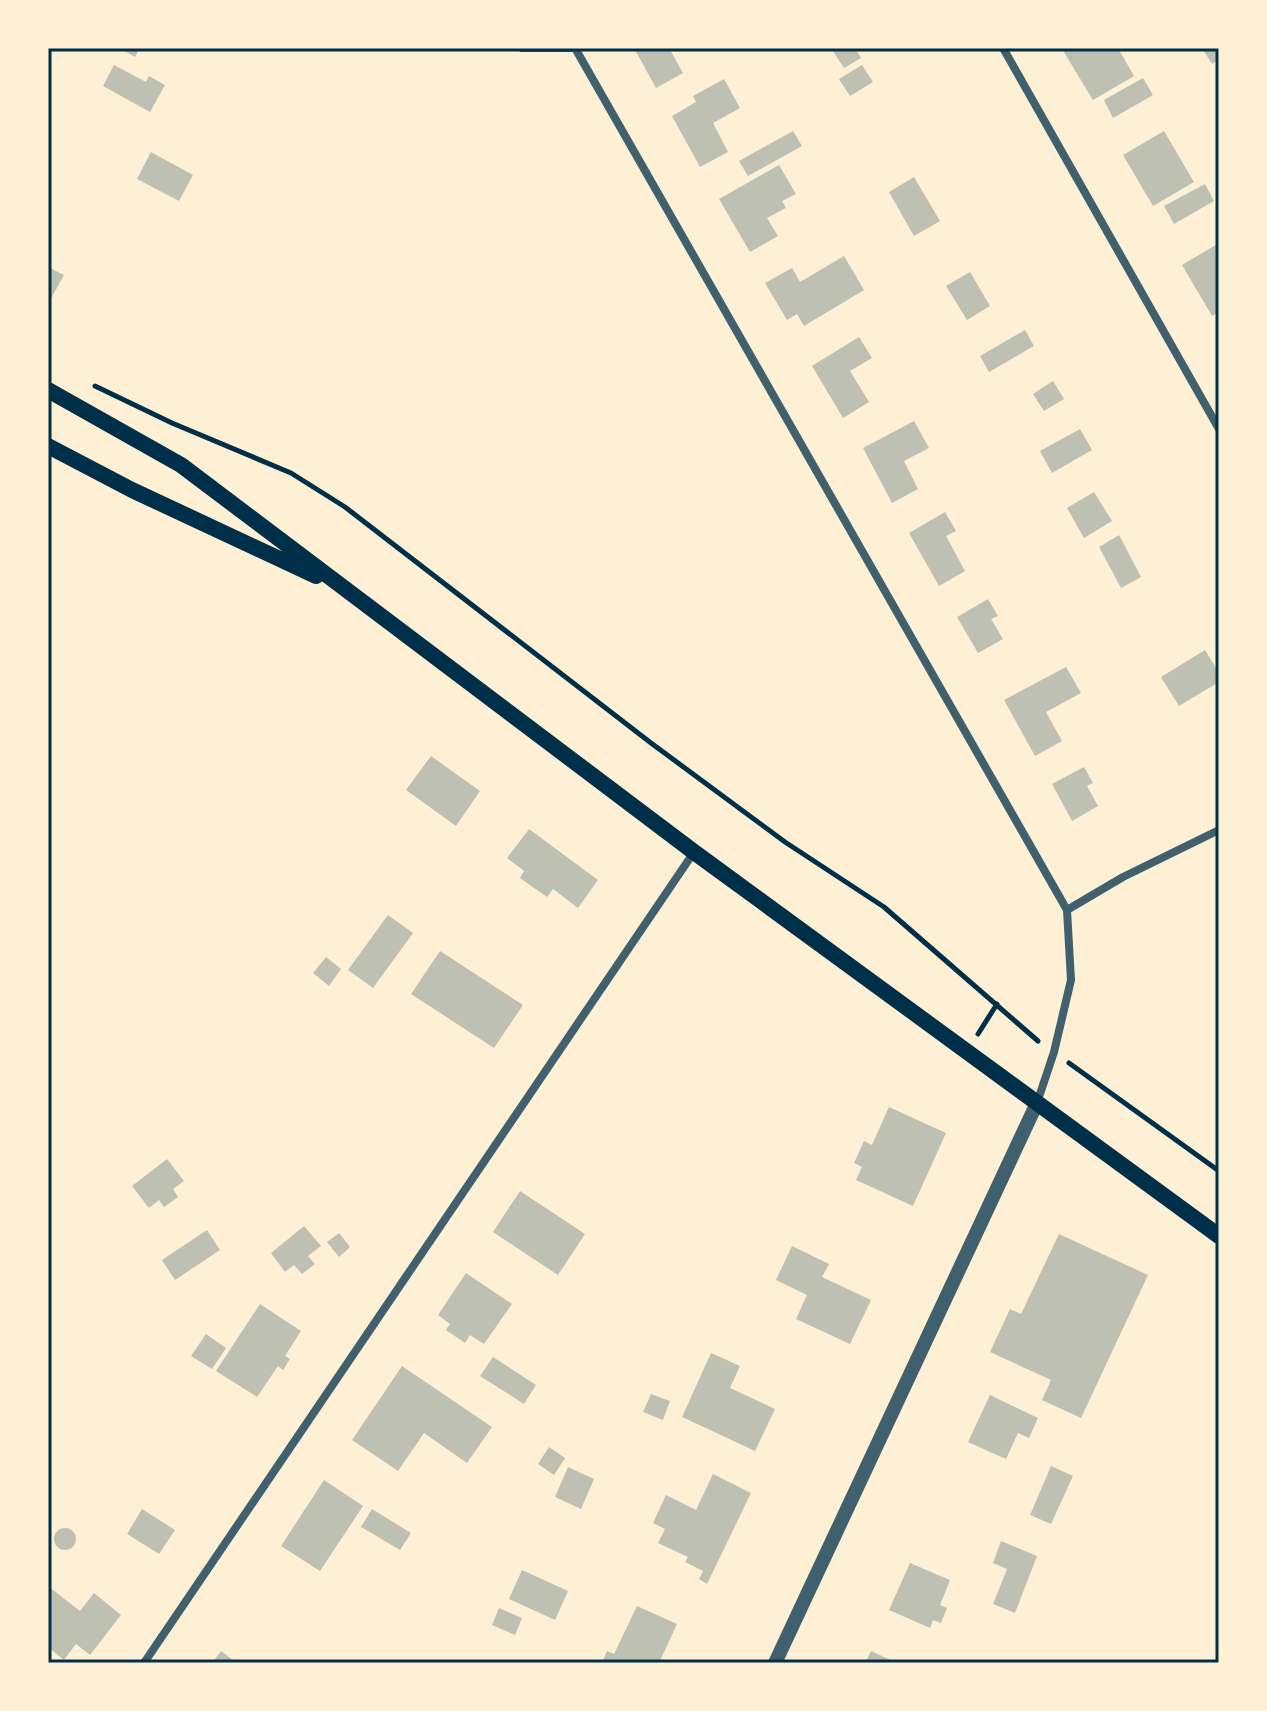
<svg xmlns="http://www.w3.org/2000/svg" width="1267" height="1711" viewBox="0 0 1267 1711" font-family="'Roboto Condensed',sans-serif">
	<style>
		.building { fill: #bec0b2 }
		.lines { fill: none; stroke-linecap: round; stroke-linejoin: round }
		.path { stroke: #003049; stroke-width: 5 }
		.minor { stroke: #3f606c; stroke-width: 8 }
		.tertiary { stroke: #3f606c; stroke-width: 14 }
		.secondary { stroke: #003049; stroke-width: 16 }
		.neatline { fill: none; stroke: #003049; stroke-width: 3 }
	</style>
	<rect width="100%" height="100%" fill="#fdf0d5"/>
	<path class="building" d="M119 48H140L135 57Z
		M634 48H669L683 73 656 88Z
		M831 48H855L861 58 844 68Z
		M1064 48H1118L1134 76 1093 100 1062 49Z
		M1202 48H1219V60L1212 64Z
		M114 65 146 82 149 76 165 85 150 112 103 86Z
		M862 65 873 82 850 96 839 79Z
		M1143 78 1153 95 1113 118 1104 100Z
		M724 79 740 108 713 123 728 152 700 167 672 116 696 102 693 96Z
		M793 131 802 146 748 176 739 161Z
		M1164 131 1194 182 1153 206 1123 155Z
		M151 152 193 175 179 201 137 179Z
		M779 165 796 194 782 201 786 208 767 218 778 236 750 252 719 199Z
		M914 177 940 221 914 236 889 192Z
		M1205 184 1214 201 1174 224 1164 206Z
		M1219 243V312L1212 316 1182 265Z
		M844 256 864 290 804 326 797 314 787 320 765 283 792 268 800 282Z
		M48 267 64 275 48 304Z
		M970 272 990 306 967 320 946 286Z
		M1025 330 1034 346 989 372 980 356Z
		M859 337 872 358 850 371 869 402 843 418 812 366Z
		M1053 381 1064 399 1044 411 1033 394Z
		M914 421 929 448 904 461 918 489 892 503 863 448Z
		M1080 429 1092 450 1052 473 1040 451Z
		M1094 492 1112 521 1084 538 1067 508Z
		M945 512 956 531 946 536 965 571 939 586 909 533Z
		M1119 535 1141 577 1121 588 1099 547Z
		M988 599 998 616 991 619 1003 639 978 653 957 617Z
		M1205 650 1219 673V682L1179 706 1161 677Z
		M1066 667 1081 693 1046 712 1062 741 1035 756 1004 700Z
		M431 756 480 791 456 826 406 790Z
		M1084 767 1093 783 1087 786 1098 806 1072 821 1052 784Z
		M529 829 598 880 578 908 553 889 547 897 520 878 524 871 507 858Z
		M388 915 413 933 373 988 348 970Z
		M440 951 523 1005 494 1048 411 994Z
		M326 957 341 969 329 986 313 973Z
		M889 1107 946 1133 913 1206 856 1180 862 1167 854 1163 864 1141 872 1145Z
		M167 1159 184 1181 173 1189 178 1197 164 1207 159 1200 149 1208 132 1186Z
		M520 1191 585 1234 558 1275 493 1232Z
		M304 1226 321 1246 308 1256 315 1264 302 1274 294 1265 285 1272 271 1253Z
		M207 1230 220 1250 175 1280 162 1260Z
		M339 1233 350 1247 339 1257 327 1242Z
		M1059 1234 1148 1275 1081 1418 1042 1400 1051 1380 990 1352 1010 1309 1021 1314Z
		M792 1246 829 1264 822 1277 871 1300 850 1344 796 1319 807 1295 776 1280Z
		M466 1273 512 1304 484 1344 470 1335 465 1343 446 1330 450 1324 438 1315Z
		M260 1304 301 1331 285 1356 290 1359 283 1370 278 1366 257 1397 216 1371Z
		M206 1334 226 1348 212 1369 191 1356Z
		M711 1353 740 1366 730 1388 775 1409 755 1451 682 1417Z
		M493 1357 536 1385 524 1404 480 1376Z
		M402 1366 492 1427 467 1463 424 1433 398 1471 352 1440Z
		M651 1394 670 1401 663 1420 643 1412Z
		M990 1395 1038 1418 1029 1438 1018 1433 1006 1459 968 1442Z
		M549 1447 565 1458 554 1475 538 1464Z
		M1051 1466 1073 1476 1051 1524 1030 1515Z
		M568 1467 594 1479 581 1509 555 1497Z
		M713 1474 751 1493 707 1584 699 1579 703 1571 685 1562 688 1557 658 1543 665 1529 653 1523 666 1495 696 1510Z
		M324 1480 363 1506 320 1571 281 1546Z
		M142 1509 175 1530 159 1554 127 1534Z
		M372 1509 411 1533 400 1550 361 1527Z
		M54 1539a11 11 0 1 1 22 0a11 11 0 1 1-22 0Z
		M1001 1541 1037 1556 1015 1613 993 1604 1007 1569 993 1563Z
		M910 1563 950 1580 940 1605 947 1608 941 1623 933 1620 930 1628 889 1610Z
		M522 1570 568 1591 555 1620 509 1599Z
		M48 1586 80 1611 94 1593 121 1615 90 1655 76 1644 64 1660 48 1647Z
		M637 1606 677 1624 659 1663H602L607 1651 614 1654Z
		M499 1608 522 1618 515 1635 492 1625Z
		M221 1651 237 1663H212Z
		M871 1651 897 1663H865Z"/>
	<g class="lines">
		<path class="path" d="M95 386 172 423 291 473 345 507 651 743 785 842 884 907 1038 1041
			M978 1034 997 1004
			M1069 1063 1219 1171"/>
		<path class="minor" d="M522 48H571
			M575 48 1067 910 1071 980 1054 1052 1037 1103
			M1003 48 1219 429
			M1067 910 1123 877 1219 830
			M144 1663 694 852"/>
		<path class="tertiary" d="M775 1663 1037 1103"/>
		<path class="secondary" d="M48 390 181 465 694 852 1219 1236
			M48 446 132 490 316 576"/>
	</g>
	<rect width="1267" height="1711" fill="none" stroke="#fdf0d5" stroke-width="100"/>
	<rect x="50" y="50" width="1167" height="1611" class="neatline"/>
</svg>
